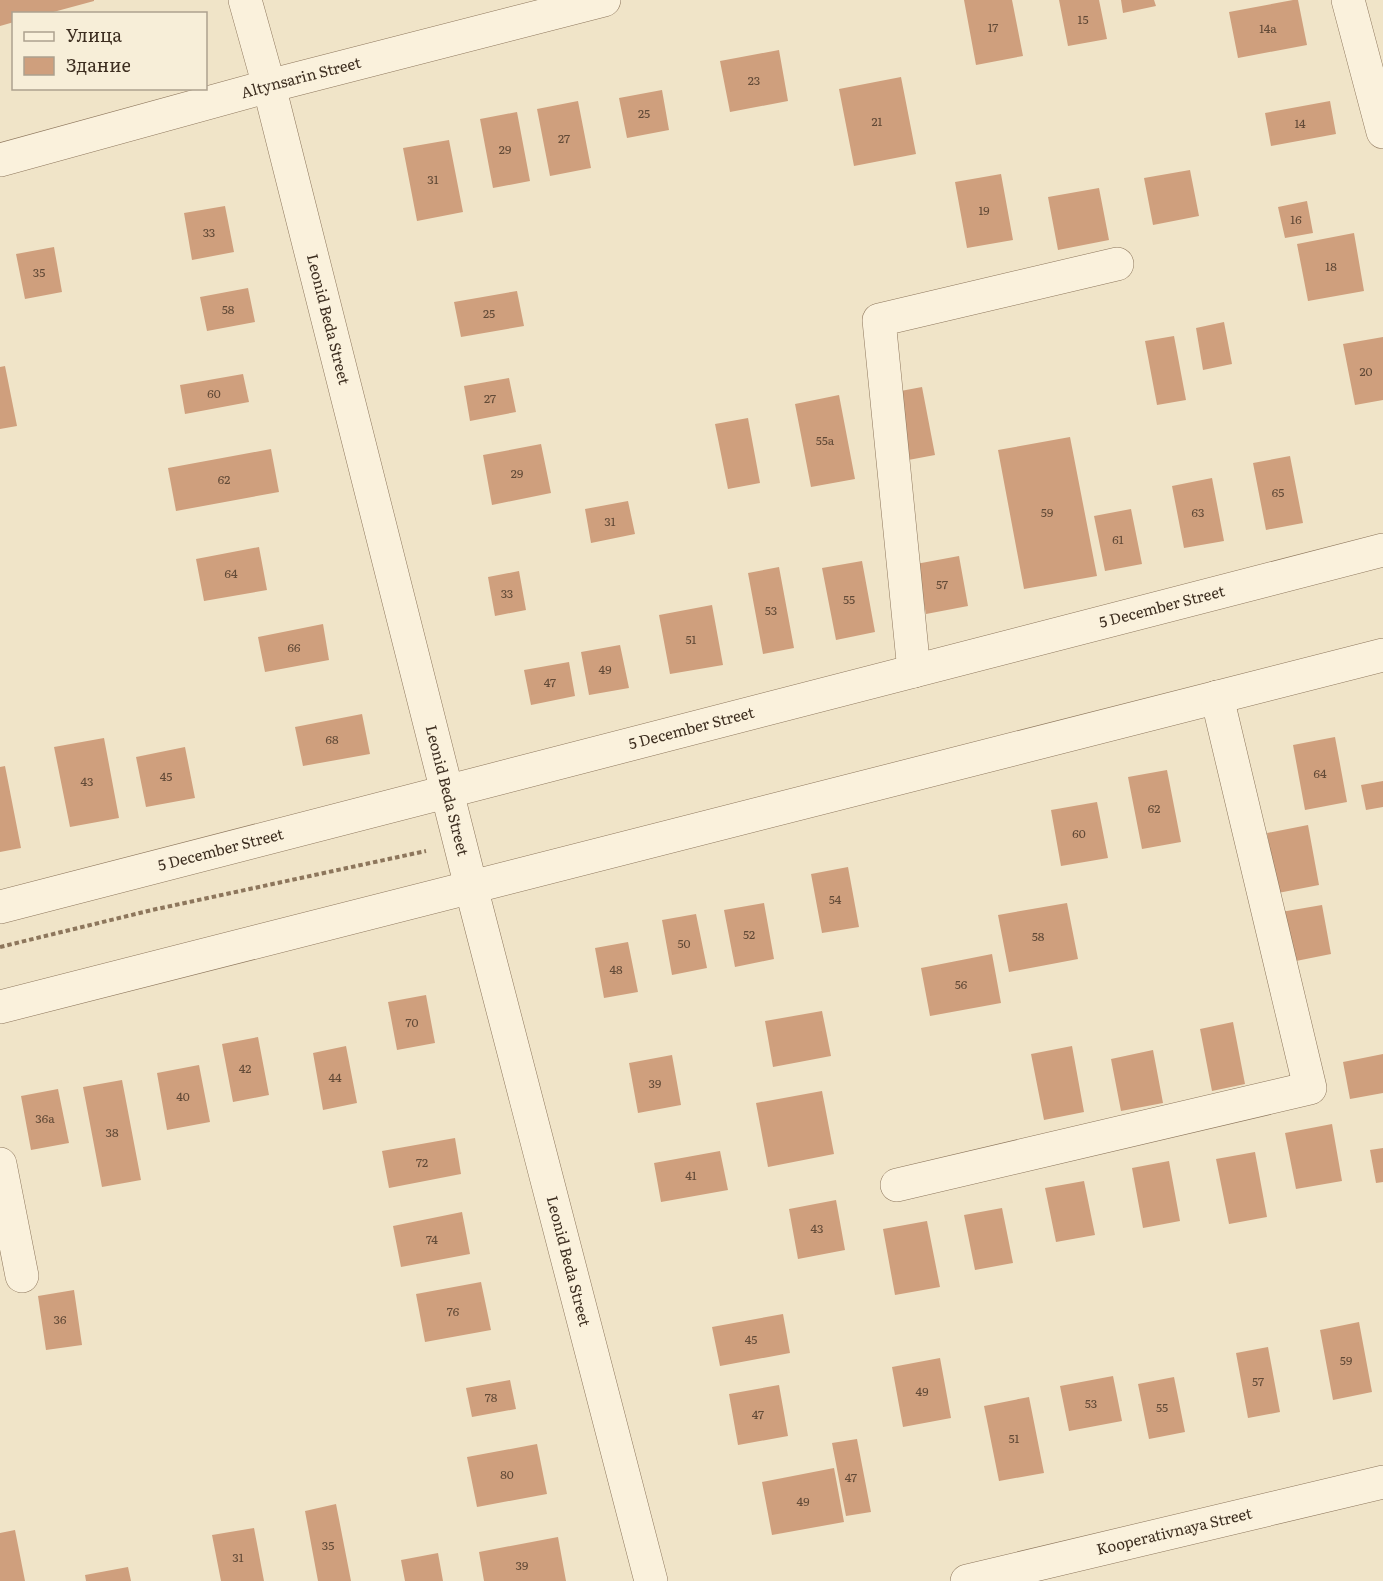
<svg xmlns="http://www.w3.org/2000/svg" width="1383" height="1581" viewBox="0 0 1383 1581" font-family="Literata,serif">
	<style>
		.building { fill: #cf9f7d }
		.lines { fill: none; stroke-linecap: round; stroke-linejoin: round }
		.minor-casing { stroke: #8d765c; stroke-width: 34 }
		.path { stroke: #8d765c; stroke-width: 4; stroke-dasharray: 4.5 3; stroke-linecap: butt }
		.minor { stroke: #faf1dc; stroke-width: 33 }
		.labels { text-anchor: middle; stroke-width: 4.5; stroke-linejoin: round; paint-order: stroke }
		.number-label { font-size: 12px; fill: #624a37 }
		.street-label { font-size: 15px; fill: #3d2e20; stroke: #f7eed8 }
	</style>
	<rect width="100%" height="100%" fill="#f0e4c8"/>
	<path class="building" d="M0 0H94V1L46 14H14V22L0 26Z
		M964 0H1012L1023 56 976 65Z
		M1059 0H1099L1107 39 1068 46Z
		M1121 0H1154L1156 6 1123 13Z
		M1293 0H1298L1307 45 1238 58 1229 12Z
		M779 50 788 101 730 112 720 61Z
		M901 77 916 154 854 166 839 89Z
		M662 90 669 130 627 138 619 98Z
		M578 101 591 168 550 176 537 109Z
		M1330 101 1336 134 1271 146 1265 113Z
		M517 112 530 181 493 188 480 119Z
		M449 140 463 212 417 221 403 148Z
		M1190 170 1199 216 1153 225 1144 178Z
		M1001 174 1013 240 967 248 955 182Z
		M1099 188 1109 240 1058 250 1048 197Z
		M1307 201 1313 233 1285 238 1278 207Z
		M225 206 234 252 192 260 184 213Z
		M1354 233 1364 291 1308 301 1297 244Z
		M54 247 62 292 25 299 16 254Z
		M248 288 255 322 207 331 200 297Z
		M517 291 524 326 461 337 454 302Z
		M1224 322 1232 364 1203 370 1196 328Z
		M1174 336 1186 400 1157 405 1145 341Z
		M1383 337V400L1355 405 1343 344Z
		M5 366 17 426 0 429V367Z
		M243 374 249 402 185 414 180 385Z
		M509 378 516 412 470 421 464 386Z
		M922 387 935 455 903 461 890 393Z
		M839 395 855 479 811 487 795 404Z
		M748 418 760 483 728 489 715 424Z
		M1070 437 1097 576 1024 589 998 450Z
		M541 444 551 493 492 505 483 455Z
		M271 449 279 492 176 511 168 468Z
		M1290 456 1303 523 1266 530 1253 463Z
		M1212 478 1224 541 1184 548 1172 486Z
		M628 501 635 534 591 543 585 509Z
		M1131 509 1142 564 1105 571 1094 516Z
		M259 547 267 590 204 601 196 559Z
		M959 556 968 606 926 614 916 564Z
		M862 561 875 632 836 640 822 568Z
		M779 567 794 648 763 654 748 573Z
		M519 571 526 610 495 616 488 577Z
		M712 605 723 665 670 674 659 615Z
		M323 624 329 660 265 672 258 637Z
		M620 645 629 688 589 695 581 652Z
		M569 662 575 696 531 705 524 670Z
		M362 714 370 754 303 766 295 727Z
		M1335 737 1347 802 1305 810 1293 745Z
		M104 738 119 818 70 827 54 747Z
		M185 747 195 798 146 807 136 757Z
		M5 766 21 848 0 852V767Z
		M1167 770 1181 842 1142 849 1128 777Z
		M1383 781V807L1366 810 1361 785Z
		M1097 802 1108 858 1061 866 1051 810Z
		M1308 825 1319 885 1278 893 1267 833Z
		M848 867 859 927 822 933 811 874Z
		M764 903 774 959 735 967 724 910Z
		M1067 903 1078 959 1009 972 998 915Z
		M1322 905 1331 954 1291 962 1281 912Z
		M696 914 707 968 672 975 662 920Z
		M628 942 638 992 604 998 595 948Z
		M992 954 1001 1003 930 1016 921 968Z
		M426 995 435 1043 397 1050 388 1002Z
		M822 1011 831 1056 773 1067 765 1021Z
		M1233 1022 1245 1084 1212 1091 1200 1029Z
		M258 1037 269 1095 233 1102 222 1044Z
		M346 1046 357 1103 323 1110 313 1053Z
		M1072 1046 1084 1112 1044 1120 1031 1054Z
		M1153 1050 1163 1103 1121 1111 1111 1059Z
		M1383 1054V1093L1350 1099 1343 1062Z
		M672 1055 681 1105 638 1113 629 1063Z
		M199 1065 210 1122 167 1130 157 1073Z
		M122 1080 141 1180 102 1187 83 1087Z
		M58 1089 69 1143 31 1150 21 1096Z
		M822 1091 834 1154 768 1167 756 1103Z
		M1332 1124 1342 1181 1296 1189 1285 1133Z
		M455 1138 461 1174 389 1188 382 1151Z
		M1383 1148V1182L1376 1183 1370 1150Z
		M720 1151 728 1190 661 1202 654 1163Z
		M1255 1152 1267 1217 1229 1224 1216 1159Z
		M1169 1161 1180 1221 1143 1228 1132 1168Z
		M1084 1181 1095 1235 1056 1242 1045 1188Z
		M836 1200 845 1250 798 1259 789 1209Z
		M1002 1208 1013 1263 975 1270 964 1215Z
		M462 1212 470 1254 401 1267 393 1226Z
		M927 1221 940 1287 895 1295 883 1229Z
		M481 1282 491 1330 425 1342 416 1294Z
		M74 1290 82 1345 46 1350 38 1296Z
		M783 1314 790 1353 720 1366 712 1327Z
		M1359 1322 1372 1392 1333 1400 1320 1330Z
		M1268 1347 1280 1412 1248 1418 1236 1353Z
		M940 1358 951 1418 903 1427 892 1367Z
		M1113 1376 1122 1421 1069 1431 1060 1386Z
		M1174 1377 1185 1432 1149 1439 1138 1384Z
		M510 1380 516 1409 472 1417 466 1388Z
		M779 1385 788 1436 738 1445 729 1394Z
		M1029 1397 1044 1473 999 1481 984 1406Z
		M857 1439 871 1512 846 1516 832 1443Z
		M537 1444 547 1494 477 1507 467 1457Z
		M834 1468 844 1522 772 1535 762 1482Z
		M336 1504 351 1581H318L305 1511Z
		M254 1528 264 1581H221L212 1535Z
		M15 1530 25 1581H0V1533Z
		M558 1537 566 1581H484L479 1552Z
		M438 1553 443 1581H405L401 1560Z
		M128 1567 131 1581H86L85 1575Z"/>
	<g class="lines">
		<defs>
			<g id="minor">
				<path id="s1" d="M245 0 269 86 471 887 651 1581"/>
				<path d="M1348 0 1383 132"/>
				<path id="s2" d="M0 160 269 86 604 0"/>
				<path d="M914 671 879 320 1117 264"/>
				<path id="s3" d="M0 907 1383 550"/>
				<path d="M0 1007 1383 655"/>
				<path d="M0 1164 22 1276"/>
				<path d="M897 1185 1310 1088 1217 697"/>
				<path id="s4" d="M967 1581 1383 1482"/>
			</g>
		</defs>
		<use href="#minor" class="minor-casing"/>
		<path class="path" d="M0 947 152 910 426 851"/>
		<use href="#minor" class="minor"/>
	</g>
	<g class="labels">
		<g class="number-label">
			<text x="1083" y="24">15</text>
			<text x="993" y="32">17</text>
			<text x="1268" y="33">14а</text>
			<text x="754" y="85">23</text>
			<text x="644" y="118">25</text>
			<text x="877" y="126">21</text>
			<text x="1300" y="128">14</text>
			<text x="564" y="143">27</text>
			<text x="505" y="154">29</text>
			<text x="433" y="184">31</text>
			<text x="984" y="215">19</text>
			<text x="1296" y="224">16</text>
			<text x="209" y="237">33</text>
			<text x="1331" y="271">18</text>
			<text x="39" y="277">35</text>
			<text x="228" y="314">58</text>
			<text x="489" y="318">25</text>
			<text x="1366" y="376">20</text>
			<text x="214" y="398">60</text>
			<text x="490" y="403">27</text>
			<text x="825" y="445">55а</text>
			<text x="517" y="478">29</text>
			<text x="224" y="484">62</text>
			<text x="1278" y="497">65</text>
			<text x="1047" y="517">59</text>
			<text x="1198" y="517">63</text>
			<text x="610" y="526">31</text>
			<text x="1118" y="544">61</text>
			<text x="231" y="578">64</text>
			<text x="942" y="589">57</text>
			<text x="507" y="598">33</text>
			<text x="849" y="604">55</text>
			<text x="771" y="615">53</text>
			<text x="691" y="644">51</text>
			<text x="294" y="652">66</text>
			<text x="605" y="674">49</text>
			<text x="550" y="687">47</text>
			<text x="332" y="744">68</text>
			<text x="1320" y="778">64</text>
			<text x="166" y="781">45</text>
			<text x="87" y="786">43</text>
			<text x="1154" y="813">62</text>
			<text x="1079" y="838">60</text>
			<text x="835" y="904">54</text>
			<text x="749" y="939">52</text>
			<text x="1038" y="941">58</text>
			<text x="684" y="948">50</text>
			<text x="616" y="974">48</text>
			<text x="961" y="989">56</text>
			<text x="412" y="1027">70</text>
			<text x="245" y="1073">42</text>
			<text x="335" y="1082">44</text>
			<text x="655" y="1088">39</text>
			<text x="183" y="1101">40</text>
			<text x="45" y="1123">36а</text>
			<text x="112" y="1137">38</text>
			<text x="422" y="1167">72</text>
			<text x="691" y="1180">41</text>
			<text x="817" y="1233">43</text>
			<text x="432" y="1244">74</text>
			<text x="453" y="1316">76</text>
			<text x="60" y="1324">36</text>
			<text x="751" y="1344">45</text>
			<text x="1346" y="1365">59</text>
			<text x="1258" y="1386">57</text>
			<text x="922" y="1396">49</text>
			<text x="491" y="1402">78</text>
			<text x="1091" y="1408">53</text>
			<text x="1162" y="1412">55</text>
			<text x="758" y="1419">47</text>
			<text x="1014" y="1443">51</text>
			<text x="507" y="1479">80</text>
			<text x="851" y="1482">47</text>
			<text x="803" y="1506">49</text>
			<text x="328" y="1550">35</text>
			<text x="238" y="1562">31</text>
			<text x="522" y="1570">39</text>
		</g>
		<g class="street-label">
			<text dy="5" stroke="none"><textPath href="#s2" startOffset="312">Altynsarin Street</textPath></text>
			<text dy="5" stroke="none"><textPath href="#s1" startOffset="330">Leonid Beda Street</textPath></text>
			<text dy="5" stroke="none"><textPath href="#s3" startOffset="1200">5 December Street</textPath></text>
			<text dy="5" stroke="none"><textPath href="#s3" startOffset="714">5 December Street</textPath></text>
			<text dy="5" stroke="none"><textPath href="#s1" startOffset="816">Leonid Beda Street</textPath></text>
			<text dy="5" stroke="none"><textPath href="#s3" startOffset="228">5 December Street</textPath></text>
			<text dy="5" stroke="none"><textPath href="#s1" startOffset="1302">Leonid Beda Street</textPath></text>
			<text dy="5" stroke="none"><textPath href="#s4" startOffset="213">Kooperativnaya Street</textPath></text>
		</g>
	</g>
	<rect x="12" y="12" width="195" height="78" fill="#f7eed8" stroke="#ada18e" stroke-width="1.5"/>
	<rect x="24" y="32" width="30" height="9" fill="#faf1dc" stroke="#ada18e" stroke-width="1.5"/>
	<text x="66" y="42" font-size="18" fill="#3d2e20">Улица</text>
	<rect x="24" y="57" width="30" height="18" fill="#cf9f7d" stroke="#ada18e" stroke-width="1.5"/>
	<text x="66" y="72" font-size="18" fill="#3d2e20">Здание</text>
</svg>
